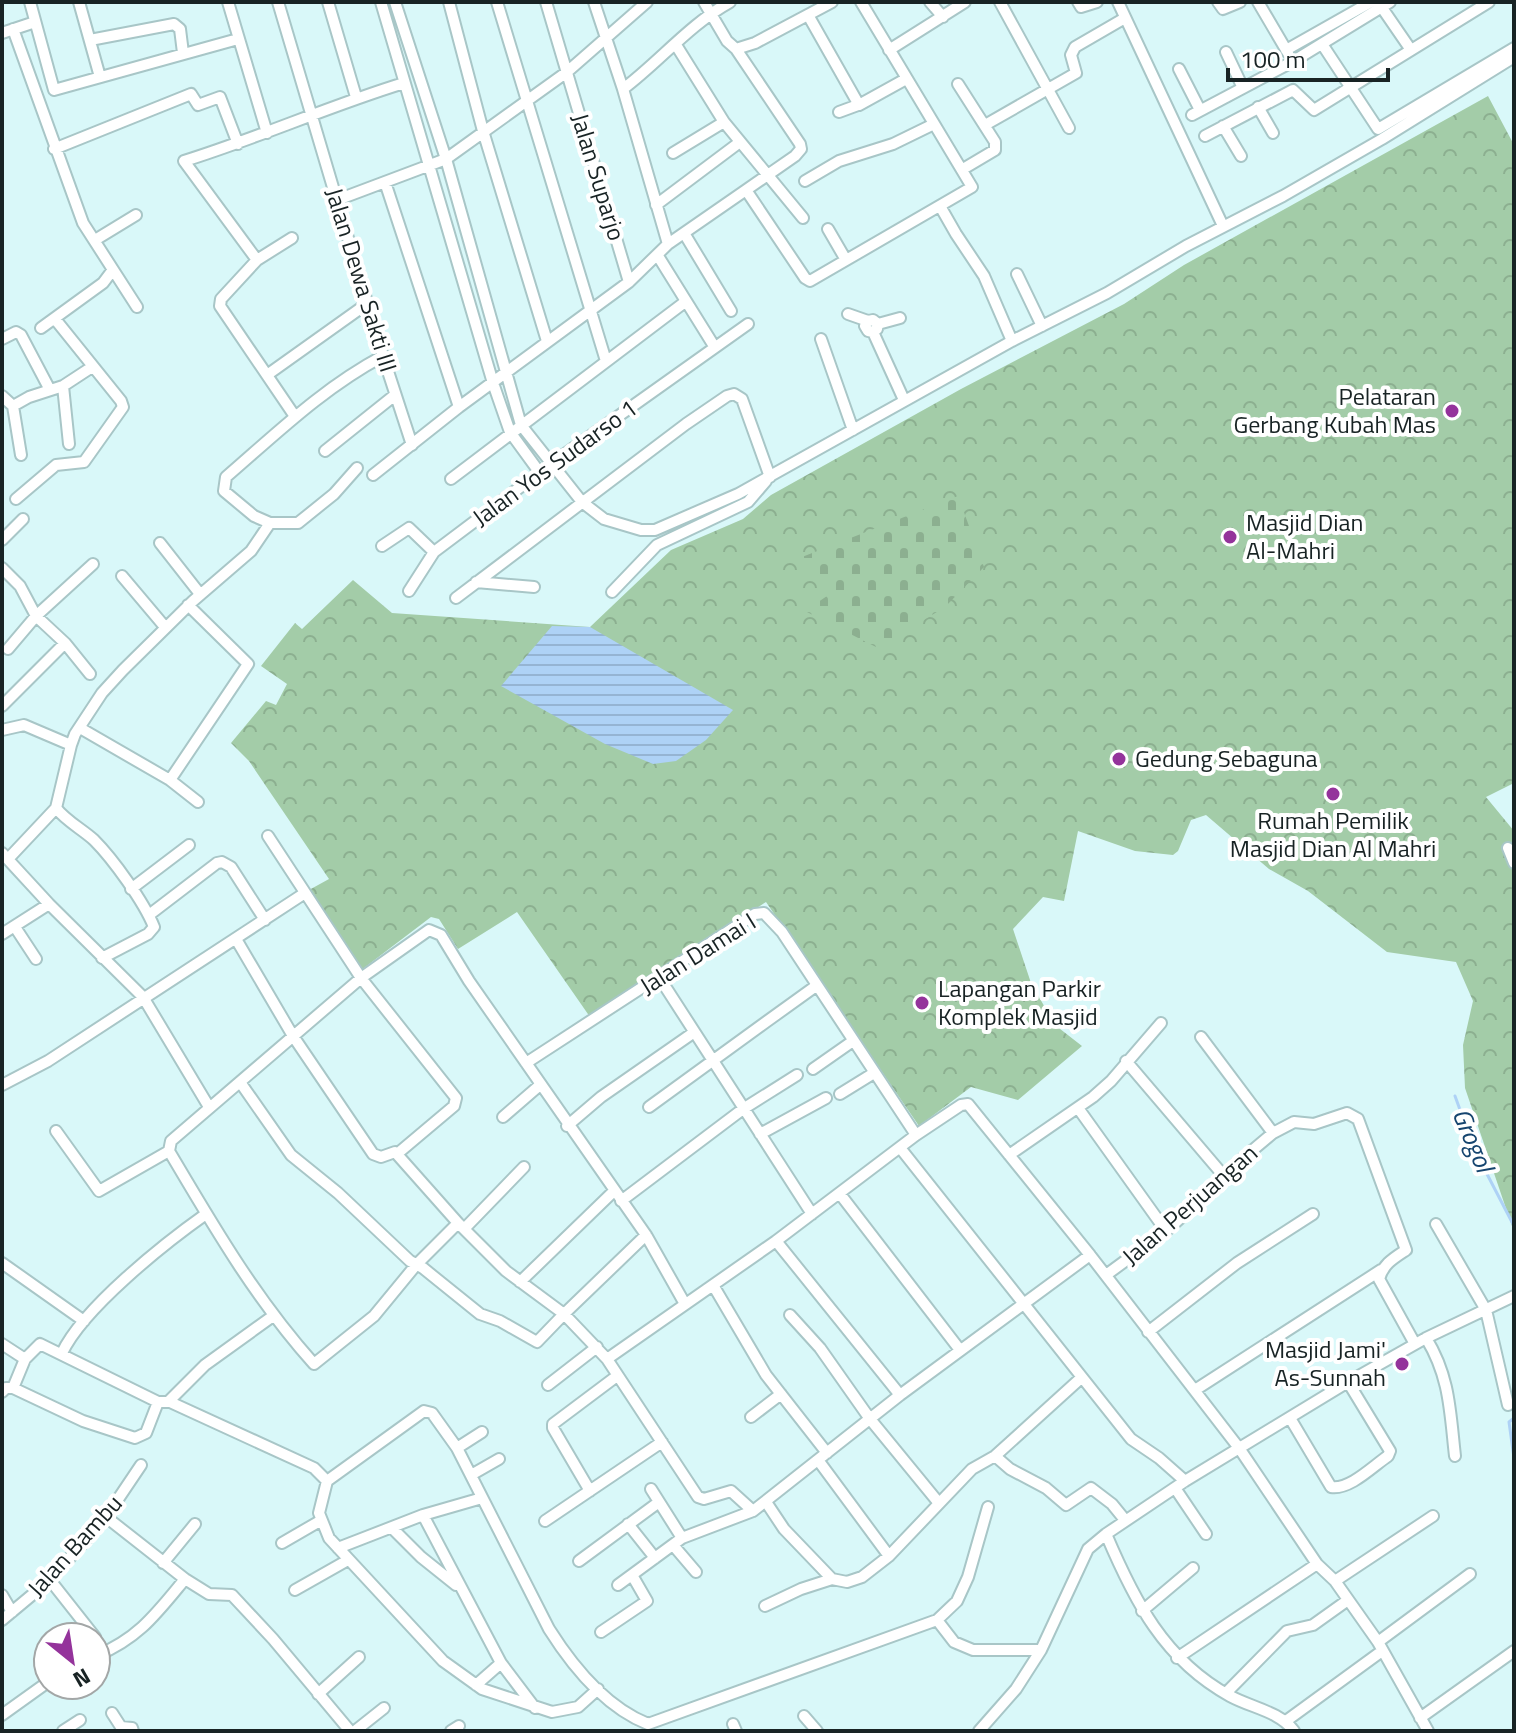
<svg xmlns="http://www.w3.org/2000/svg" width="1516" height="1733" viewBox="0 0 1516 1733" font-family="'Titillium Web',sans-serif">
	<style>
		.forest { fill: url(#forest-crowns) }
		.cemetery { fill: url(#cemetery-stones) }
		.water { fill: url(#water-rules) }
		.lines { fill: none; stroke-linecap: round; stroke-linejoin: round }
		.stream { stroke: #aed2f6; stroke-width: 3 }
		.minor-casing { stroke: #a8c6c7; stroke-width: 14 }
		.minor { stroke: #fff; stroke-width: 10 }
		.poi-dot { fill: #94339b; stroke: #fff; stroke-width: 3 }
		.labels { text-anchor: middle; stroke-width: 8; stroke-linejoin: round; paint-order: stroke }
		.street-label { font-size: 24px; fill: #182324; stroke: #fff }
		.poi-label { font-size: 24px; fill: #182324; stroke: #fff; text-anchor: start }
		.water-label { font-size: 26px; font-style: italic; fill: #16456f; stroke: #fff }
	</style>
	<defs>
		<pattern id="forest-crowns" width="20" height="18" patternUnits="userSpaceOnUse" patternTransform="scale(2)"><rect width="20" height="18" fill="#a3cca8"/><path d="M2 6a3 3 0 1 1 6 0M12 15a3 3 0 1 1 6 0" fill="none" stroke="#8caf90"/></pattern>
		<pattern id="cemetery-stones" width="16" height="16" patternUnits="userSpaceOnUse" patternTransform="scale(2)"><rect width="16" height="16" fill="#a3cca8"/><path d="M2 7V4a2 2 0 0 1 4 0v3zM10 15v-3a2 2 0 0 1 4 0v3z" fill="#8caf90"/></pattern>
		<pattern id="water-rules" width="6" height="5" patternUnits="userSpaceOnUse" patternTransform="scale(2)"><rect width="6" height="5" fill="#aed2f6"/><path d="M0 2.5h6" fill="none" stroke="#95b4d3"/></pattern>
	</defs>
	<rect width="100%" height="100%" fill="#d9f8f9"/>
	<path class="forest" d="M1488 96 1514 145V783L1486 797 1514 831V1232L1465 1088 1463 1045 1473 1001 1456 962 1387 952 1308 891 1269 869 1206 815 1191 820 1178 851 1173 855 1135 851 1078 831 1064 901 1043 897 1013 929 1031 983 1055 1025 1082 1046 1018 1100 971 1087 919 1126 766 902 590 1017 517 912 458 949 439 919 431 917 360 971 309 890 329 879 249 761 231 743 266 701 276 705 287 684 261 666 295 623 302 629 353 580 392 613 590 627 671 550 743 519 771 495 961 389 1124 304 1184 265Z"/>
	<path class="cemetery" d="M958 496 984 567 945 607 878 648 805 611 827 596 802 557Z"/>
	<path class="water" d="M552 626 590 627 733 710 706 740 676 761 653 764 605 744 501 686Z"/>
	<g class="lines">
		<path class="stream" d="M1455 1096 1475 1151 1514 1226
			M1514 1418 1509 1422 1514 1458"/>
		<defs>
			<path id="minor" d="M30 2 54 90 238 39
				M79 2 100 77
				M228 2 267 133
				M278 2 383 356 412 445
				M328 2 356 97
				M381 2 493 383 510 432 540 473
				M395 2 446 159 521 425 582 502 604 519 641 530H655L738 494 1012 341 1107 293 1186 246 1283 196 1382 139 1514 57
				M449 2 483 131 547 341
				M497 2 606 361
				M546 2 629 282
				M594 2 623 89 668 244 746 190 805 278 810 281 972 187 861 2
				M704 2 727 41 736 49 800 144 801 149 795 156 746 190
				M930 2 943 17
				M1000 2 1069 128
				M1078 2 1081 7 1097 2
				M1118 2 1223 226
				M1218 2 1223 9 1240 2
				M1258 2 1288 53
				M1378 2 1411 50
				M808 15 859 105 906 79
				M13 29 83 223 137 307
				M2 33 35 22
				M90 40 174 24 180 29 183 53
				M1322 44 1378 129 1514 48
				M676 45 724 122 803 218
				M736 49 755 43 832 2
				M889 50 965 2
				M1286 50 1371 2
				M1226 52 1243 88
				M1179 69 1200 110
				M958 84 995 142V150L963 169
				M623 89C659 62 690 24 730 2
				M1258 107 1273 133
				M839 112 858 105
				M1192 115 1292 62 1390 2
				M985 125 1076 73 1071 55 1075 47 1125 18
				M1223 126 1241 156
				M1205 136 1293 90 1314 110 1489 2
				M54 149 191 94 198 105 220 97 238 144
				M673 153 724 122
				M805 181 839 161 893 144 934 124
				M385 182 459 407
				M337 200 446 159 567 72 647 2
				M656 205 740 142
				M940 206 956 234 984 276 1012 341
				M828 229 846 260
				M684 233 731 311
				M95 240 136 215
				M658 256 714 346
				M257 260 292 238
				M1017 274 1042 326
				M848 314 868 321
				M873 320 878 324 877 329 873 332 868 331 865 326 868 321Z
				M878 324 900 318
				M41 328 103 283 112 271
				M873 332 904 400
				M2 339 16 332 21 335 50 390
				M821 339 853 430
				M267 375 368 303
				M2 396 13 406
				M294 415 220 306 221 299 257 260 184 161C258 138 329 106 404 83
				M69 444 63 386 92 367
				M325 451 395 395
				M21 455 13 406 29 397 63 386
				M373 475 459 407 629 282 668 244
				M451 479 685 302
				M16 499 56 465 84 462 123 407 121 401 55 319
				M270 523H298L334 494 357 468
				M2 540 23 519
				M160 543 200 594
				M382 546 409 528 434 552
				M2 568 20 586 36 616 65 643 90 674
				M122 576 165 627
				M476 582 534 587
				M409 591 434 552 551 464 748 324
				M612 592 657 545 748 502 766 481
				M456 598 686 424 727 396 734 394 742 399 770 477
				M8 649 36 616 93 564
				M2 706 65 643
				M80 728 170 780 198 802
				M2 730 24 725 71 745 75 734 102 693 123 670 193 601 251 551 270 523 254 516 224 491 226 477C277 433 323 388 383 356
				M170 780 248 664 188 605
				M56 808C66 821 82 829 94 840 113 859 144 902 154 927L148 934 102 958
				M268 836 361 978 456 1098 454 1106 397 1154
				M1508 848 1514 863
				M2 853 49 904 143 997 209 1107
				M8 859 56 808 71 745
				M131 889 189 845
				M149 915 217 863 222 862 231 867 265 920
				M15 927 36 959
				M2 934 49 904
				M236 939 293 1036 373 1154 381 1157 395 1152 458 1223 506 1271 564 1314 646 1235
				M659 977 812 1214
				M1201 1037 1273 1133
				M1126 1061 1223 1175
				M526 1063 755 914 764 913 782 932 916 1135
				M813 1069 853 1041
				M240 1082 291 1155 338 1193 410 1261 423 1268 480 1314 500 1321 537 1342 564 1314 607 1359
				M2 1085 48 1061 305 893
				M840 1094 874 1073
				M649 1107C704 1067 760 1026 816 986
				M1078 1108 1166 1231
				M503 1117 540 1085
				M567 1126 601 1097 693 1033
				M56 1131 99 1191 169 1151
				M760 1134 826 1098
				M901 1149 1131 1439 1159 1458 1185 1481
				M1009 1155 1093 1097 1111 1081 1161 1023
				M840 1194 960 1350
				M621 1201 743 1109 797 1075
				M458 1223 416 1265 374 1316 314 1364C255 1298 214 1227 169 1151L171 1141 361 978 429 930 441 935 469 981 646 1235 685 1304
				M1436 1224 1486 1310 1508 1405
				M464 1229 524 1167
				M776 1241 900 1395
				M1090 1255 900 1395 753 1511 731 1491 704 1499 698 1497 607 1359 776 1241 916 1135 961 1105 968 1104 1090 1255 1239 1448 1317 1564 1335 1581 1378 1642 1428 1731
				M2 1263 84 1321
				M1106 1275 1166 1231 1198 1202 1223 1175 1273 1133 1294 1122 1314 1124 1347 1113 1358 1119 1406 1250C1394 1258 1383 1264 1379 1279L1415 1344
				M520 1282 614 1191
				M713 1285 766 1375 827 1453
				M790 1315 820 1348 870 1419 938 1502
				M1148 1332 1237 1263 1313 1214
				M1426 1338C1450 1377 1450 1412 1455 1456
				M2 1344 25 1359
				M62 1353C83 1308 165 1243 206 1214
				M548 1385 597 1347
				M13 1388 25 1359 40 1344 158 1402H170L314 1468 327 1481 319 1513 329 1538 443 1661 482 1689 552 1712 578 1707 598 1689
				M1195 1390 1381 1270
				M2 1392 6 1388H13L83 1421 135 1438 146 1433 158 1402
				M168 1402 205 1365 273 1316
				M751 1417 781 1394
				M1290 1418 1331 1487C1350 1490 1373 1466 1388 1456L1390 1451 1348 1382
				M482 1432 457 1448 549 1629C573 1667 605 1707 648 1724L937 1620 957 1601 968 1577 988 1507
				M995 1456 1010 1469 1046 1488 1066 1505 1091 1488 1112 1504 1125 1520
				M818 1460 889 1556
				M471 1475 499 1459
				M327 1481 424 1411 432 1413 457 1448
				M1175 1488 1206 1534
				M651 1489 682 1538
				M590 1491 553 1428V1424L617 1376
				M766 1502 784 1529 832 1579 847 1582 862 1577 889 1556 972 1469 995 1456 1081 1378
				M423 1515 501 1663 535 1708
				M106 1517 185 1579 209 1594 232 1595 273 1639 350 1731
				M545 1521 662 1442
				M628 1524 655 1558
				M392 1528 421 1557 456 1585
				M1106 1534C1134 1600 1164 1660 1230 1696 1252 1708 1279 1711 1294 1731
				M282 1543 320 1521
				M673 1545 696 1572
				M338 1548 423 1515 482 1498
				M579 1561 659 1502
				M163 1563 195 1524
				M50 1580 95 1637
				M1335 1581 1433 1516
				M618 1585 682 1538 753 1511
				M295 1590 348 1560
				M2 1595 12 1612
				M765 1606 801 1589 832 1579
				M1142 1611 1193 1568
				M2 1620 50 1580 106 1517 141 1465
				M937 1620 954 1642 973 1650H1041
				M601 1632 647 1601 632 1575
				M1378 1642 1470 1574
				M96 1656C139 1638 156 1614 185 1579
				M1177 1658 1317 1564
				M476 1685 501 1663
				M1226 1693 1287 1631 1313 1625 1348 1600
				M318 1694 359 1657
				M112 1713 121 1727 132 1728 133 1731
				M2 1715 48 1682
				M804 1716 817 1731
				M1420 1718 1514 1651
				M1286 1721 1382 1651
				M733 1724 736 1731
				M63 1731 80 1720
				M355 1731 384 1708
				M451 1731 459 1726
				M979 1731 1016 1689 1041 1650 1088 1549 1106 1534 1185 1481 1348 1382 1426 1338 1514 1296"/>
		</defs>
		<use href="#minor" class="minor-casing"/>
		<use href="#minor" class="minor"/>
	</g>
	<g class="poi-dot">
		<circle cx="1452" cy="411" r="8"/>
		<circle cx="1230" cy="537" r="8"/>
		<circle cx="1119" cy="759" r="8"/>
		<circle cx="1333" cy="794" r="8"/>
		<circle cx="922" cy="1003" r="8"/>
		<circle cx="1402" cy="1364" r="8"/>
	</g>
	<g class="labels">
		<g class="street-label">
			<text transform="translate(598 177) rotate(73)" y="8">Jalan Suparjo</text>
			<text transform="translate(361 280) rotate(73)" y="8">Jalan Dewa Sakti III</text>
			<text transform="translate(555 463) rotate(-36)" y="8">Jalan Yos Sudarso 1</text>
			<text transform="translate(698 954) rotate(-32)" y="8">Jalan Damai I</text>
			<text transform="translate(1190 1205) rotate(-41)" y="8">Jalan Perjuangan</text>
			<text transform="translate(75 1546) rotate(-48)" y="8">Jalan Bambu</text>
		</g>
		<g class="poi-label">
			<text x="1436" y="405" text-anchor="end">Pelataran<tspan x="1436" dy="28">Gerbang Kubah Mas</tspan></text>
			<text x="1246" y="531">Masjid Dian<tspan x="1246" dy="28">Al-Mahri</tspan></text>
			<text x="1135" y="767">Gedung Sebaguna</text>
			<text x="1333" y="829" text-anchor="middle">Rumah Pemilik<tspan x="1333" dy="28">Masjid Dian Al Mahri</tspan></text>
			<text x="938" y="997">Lapangan Parkir<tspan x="938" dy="28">Komplek Masjid</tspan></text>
			<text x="1386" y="1358" text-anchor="end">Masjid Jami'<tspan x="1386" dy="28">As-Sunnah</tspan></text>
		</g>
		<g class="water-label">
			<text transform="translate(1473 1140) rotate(67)" y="9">Grogol</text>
		</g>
	</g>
	<rect width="1516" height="1733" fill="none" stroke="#182324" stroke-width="8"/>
	<g transform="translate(72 1661) rotate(150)"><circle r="38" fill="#ffffff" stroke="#a3a7a7" stroke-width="2"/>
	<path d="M0-6L14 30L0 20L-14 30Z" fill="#94339b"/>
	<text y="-12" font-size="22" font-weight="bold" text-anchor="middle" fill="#182324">N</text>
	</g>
	<path d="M1228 68v12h160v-12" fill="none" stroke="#182324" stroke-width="4"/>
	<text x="1240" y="68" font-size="24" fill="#182324" stroke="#ffffff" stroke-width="6" paint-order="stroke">100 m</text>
</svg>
